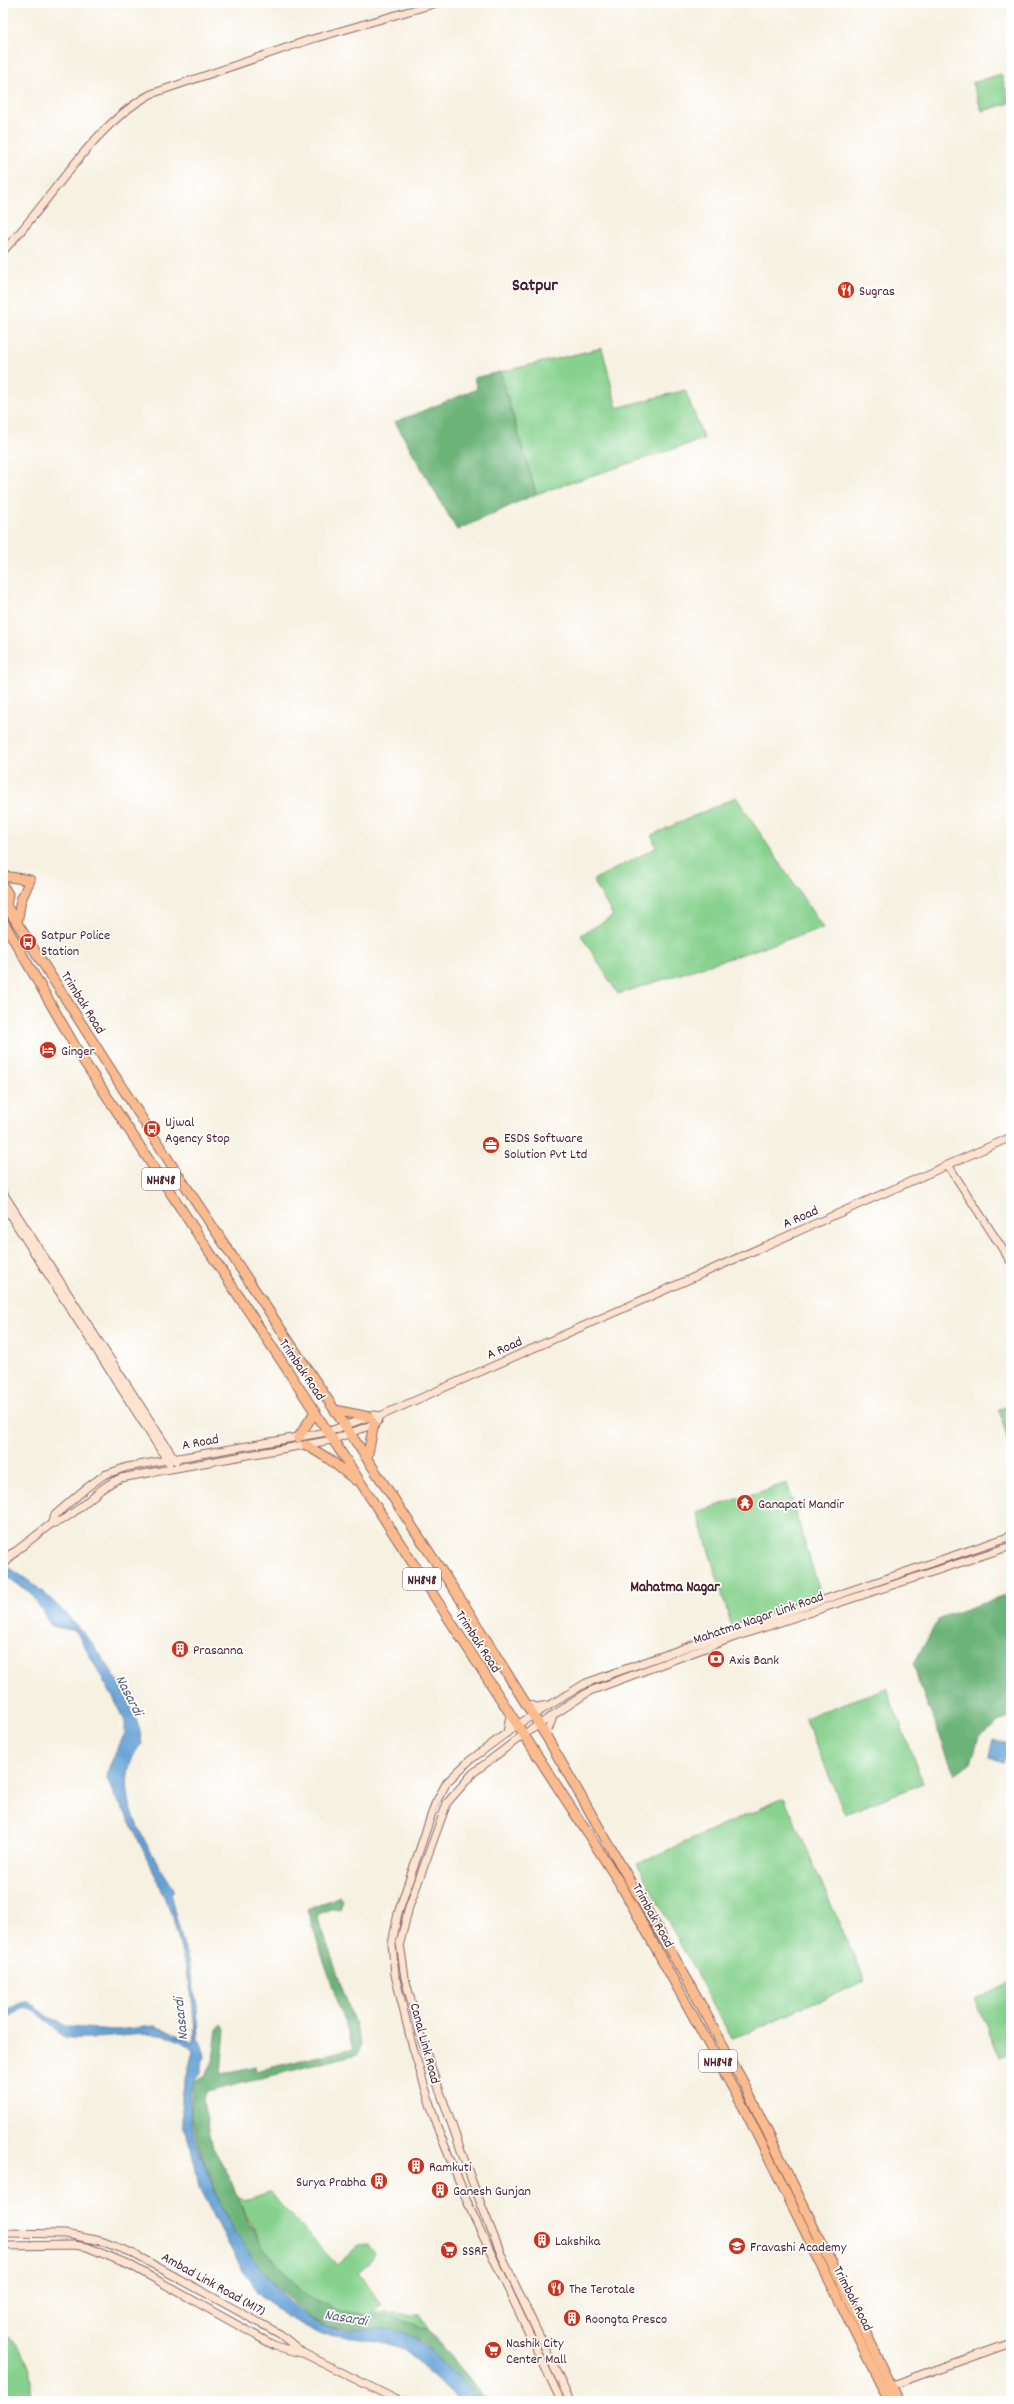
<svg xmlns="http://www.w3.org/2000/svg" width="1014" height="2404" viewBox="0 0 1014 2404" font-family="Dekko,sans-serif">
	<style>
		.green { fill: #86d18d; stroke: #68785c }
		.forest { fill: #6cb378; stroke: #5b6952 }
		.water { fill: #63a1d5; stroke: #566080 }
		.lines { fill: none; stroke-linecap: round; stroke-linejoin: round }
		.secondary-casing { stroke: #86686b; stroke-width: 9 }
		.highway-casing { stroke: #86686b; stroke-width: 11 }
		.secondary { stroke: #fde4d1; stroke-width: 7 }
		.highway { stroke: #fbbb8d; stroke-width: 9 }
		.labels { text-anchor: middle; stroke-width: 3.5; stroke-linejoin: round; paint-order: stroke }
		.shield { fill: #fff; stroke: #80626b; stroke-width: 1 }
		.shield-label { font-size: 13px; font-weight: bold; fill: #4a1f2b }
		.poi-label { font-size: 14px; fill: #4a1f2b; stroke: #fff; text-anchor: start }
		.street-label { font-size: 14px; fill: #4a1f2b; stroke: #fff }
		.neighbourhood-label { font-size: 15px; font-weight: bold; fill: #4a1f2b; stroke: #fff }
		.water-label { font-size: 15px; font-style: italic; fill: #555a77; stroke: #fff }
		.district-label { font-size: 18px; font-weight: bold; fill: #4a1f2b; stroke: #fff }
	</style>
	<rect width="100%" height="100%" fill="#fff"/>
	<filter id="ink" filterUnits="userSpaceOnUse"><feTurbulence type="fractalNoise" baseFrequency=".025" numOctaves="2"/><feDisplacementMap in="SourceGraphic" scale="8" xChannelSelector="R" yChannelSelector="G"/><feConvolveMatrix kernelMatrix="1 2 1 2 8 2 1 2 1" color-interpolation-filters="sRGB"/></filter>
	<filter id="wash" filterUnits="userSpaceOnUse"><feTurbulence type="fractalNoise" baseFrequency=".012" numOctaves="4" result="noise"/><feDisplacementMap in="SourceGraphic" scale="16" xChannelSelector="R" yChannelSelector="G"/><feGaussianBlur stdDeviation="0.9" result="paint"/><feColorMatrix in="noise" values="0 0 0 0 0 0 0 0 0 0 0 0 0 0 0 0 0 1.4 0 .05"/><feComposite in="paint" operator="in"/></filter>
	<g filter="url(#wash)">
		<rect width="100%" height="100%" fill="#f6f1e1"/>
		<path class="green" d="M1001 74 1010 103 982 111 972 83Z
			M602 348 617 408 685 390 704 439 536 494 500 372Z
			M736 797 823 928 618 994 581 935 613 916 593 880 656 848 652 835Z
			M1011 1406V1451L999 1409Z
			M787 1483 821 1596 732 1627 697 1512Z
			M886 1688 923 1783 845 1814 805 1718Z
			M784 1798 865 1981 732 2039 637 1864Z
			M1011 1982V2052L1000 2057 974 1999Z
			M269 2192 337 2265 359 2245 368 2244 375 2254 370 2263 359 2272 381 2305 374 2312 419 2315 429 2330 399 2319 335 2310 306 2296 263 2248 236 2195 245 2200Z
			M3 2336C17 2336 28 2362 31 2374 33 2381 31 2390 31 2396L25 2401H3Z"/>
		<path class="forest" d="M500 372 536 494 457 530 395 422 477 389 474 378Z
			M1011 1594V1718L1000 1721 979 1737 971 1763 955 1775 918 1681 914 1663 939 1618Z
			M340 1896 343 1900 340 1910 331 1909 317 1915 361 2042 358 2054 207 2092 203 2101 213 2148 228 2174 249 2224 263 2248 306 2296 335 2310 399 2319 429 2330 488 2401H480L423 2343 409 2335 386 2329 328 2327 308 2317 271 2281 244 2249 218 2198 202 2155 190 2110 195 2081 206 2075 213 2061 217 2029 222 2024 225 2030 221 2074 255 2066 256 2071 353 2048 307 1910Z"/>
		<path class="water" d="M3 1565C57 1591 134 1682 142 1743 104 1789 149 1848 174 1889L171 1895 172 1901 188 1961 197 2006 199 2038 205 2055 201 2062C205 2074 197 2074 194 2083 191 2090 189 2102 190 2110 192 2136 208 2174 218 2199 234 2236 288 2317 329 2327 347 2332 367 2327 386 2329 393 2330 403 2332 409 2335 423 2342 471 2388 480 2401H459L407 2351 377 2341 320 2334 282 2314 259 2293 239 2264 199 2188 193 2152 182 2125V2094L193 2051C167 2023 122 2039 88 2038 80 2038 70 2039 63 2036 60 2035 57 2031 54 2028 31 2008 29 1999 3 2023V2014L18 2004 28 2001 48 2017 68 2027 116 2030 155 2026 194 2042 195 2030 191 1991 173 1918 154 1873 125 1812 114 1796 107 1778 109 1767 125 1733V1722L121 1712 76 1631 51 1626 32 1594 3 1574Z
			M993 1740 1011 1745V1754L1005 1756 1003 1762 989 1757Z"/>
	</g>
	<g filter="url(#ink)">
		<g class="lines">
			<defs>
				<path id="secondary" d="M3 251C51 202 91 126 151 94L309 40 437 3
					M948 1165 1011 1262
					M3 1193 176 1461
					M3 1204 169 1463
					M51 1524C76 1518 95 1488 121 1478L332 1440 374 1424 378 1421 380 1416
					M3 1558 16 1551
					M3 1566 16 1551 51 1524 55 1515 85 1489 104 1475 127 1467 327 1432 374 1415 380 1416 1011 1137
					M527 1704 537 1707 548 1705
					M507 1733 510 1715
					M546 1736 554 1714
					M3 2233 66 2234 101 2241 132 2253 280 2334 303 2353 399 2401
					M3 2246 74 2245 87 2247 130 2265 275 2346 301 2353
					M887 2387 1011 2343
					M561 2401 472 2213 436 2124 411 2041 395 1975 392 1944 398 1913 435 1804 447 1782 469 1761 517 1725 586 1683 729 1632 1011 1536
					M570 2401 503 2259 473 2184 422 2041 405 1978 400 1943 409 1907 447 1803 473 1773 523 1735 590 1691 732 1638 1011 1546"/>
				<path id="highway" d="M3 876 30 880 21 900 17 923
					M3 886 8 894 7 901 3 905
					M5 904 171 1164 465 1606 546 1736 688 1981 743 2082 899 2401
					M3 921 83 1060 315 1412 621 1885 745 2110 889 2401
					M335 1410 369 1417
					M298 1438 315 1412
					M306 1445 329 1459 355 1480
					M367 1458 374 1424"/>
			</defs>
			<use href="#secondary" class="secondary-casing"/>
			<use href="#highway" class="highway-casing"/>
			<use href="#secondary" class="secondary"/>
			<use href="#highway" class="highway"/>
		</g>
	</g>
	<defs>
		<symbol id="restaurant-disc" viewBox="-11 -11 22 22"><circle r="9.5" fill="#c8321e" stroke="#fff"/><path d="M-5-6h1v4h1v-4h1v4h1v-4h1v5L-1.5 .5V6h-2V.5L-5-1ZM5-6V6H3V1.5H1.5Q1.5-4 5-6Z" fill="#fff"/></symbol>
		<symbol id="bus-disc" viewBox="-11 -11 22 22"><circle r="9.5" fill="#c8321e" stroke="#fff"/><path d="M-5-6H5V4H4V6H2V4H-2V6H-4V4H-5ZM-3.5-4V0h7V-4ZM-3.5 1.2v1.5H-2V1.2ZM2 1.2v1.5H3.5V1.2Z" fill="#fff"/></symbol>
		<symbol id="hotel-disc" viewBox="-11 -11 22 22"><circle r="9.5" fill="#c8321e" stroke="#fff"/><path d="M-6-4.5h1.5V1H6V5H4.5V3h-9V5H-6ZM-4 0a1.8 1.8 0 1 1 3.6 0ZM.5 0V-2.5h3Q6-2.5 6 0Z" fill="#fff"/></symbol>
		<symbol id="office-disc" viewBox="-11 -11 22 22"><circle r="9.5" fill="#c8321e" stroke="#fff"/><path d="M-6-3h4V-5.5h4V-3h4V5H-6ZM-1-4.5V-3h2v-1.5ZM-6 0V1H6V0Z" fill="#fff"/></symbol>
		<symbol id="temple-disc" viewBox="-11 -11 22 22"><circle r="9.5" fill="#c8321e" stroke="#fff"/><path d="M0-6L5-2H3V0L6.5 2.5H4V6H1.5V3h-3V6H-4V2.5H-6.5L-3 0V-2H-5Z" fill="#fff"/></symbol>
		<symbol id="building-disc" viewBox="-11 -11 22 22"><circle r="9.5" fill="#c8321e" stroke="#fff"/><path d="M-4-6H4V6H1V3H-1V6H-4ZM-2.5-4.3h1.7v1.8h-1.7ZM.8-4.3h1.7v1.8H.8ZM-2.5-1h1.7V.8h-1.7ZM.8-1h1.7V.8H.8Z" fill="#fff"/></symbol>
		<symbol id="bank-disc" viewBox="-11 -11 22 22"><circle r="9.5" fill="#c8321e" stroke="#fff"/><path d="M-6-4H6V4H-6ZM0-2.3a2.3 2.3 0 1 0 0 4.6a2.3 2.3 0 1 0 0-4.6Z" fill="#fff"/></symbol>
		<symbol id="school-disc" viewBox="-11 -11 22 22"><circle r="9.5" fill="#c8321e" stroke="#fff"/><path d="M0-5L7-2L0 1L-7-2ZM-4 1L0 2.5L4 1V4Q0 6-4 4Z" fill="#fff"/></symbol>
		<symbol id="supermarket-disc" viewBox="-11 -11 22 22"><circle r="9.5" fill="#c8321e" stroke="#fff"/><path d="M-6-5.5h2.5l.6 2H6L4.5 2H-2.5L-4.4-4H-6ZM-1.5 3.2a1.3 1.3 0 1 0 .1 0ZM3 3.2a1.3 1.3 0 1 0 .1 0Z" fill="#fff"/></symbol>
	</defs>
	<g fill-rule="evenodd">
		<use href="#restaurant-disc" x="836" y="280" width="20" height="20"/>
		<use href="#bus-disc" x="18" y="932" width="20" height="20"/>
		<use href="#hotel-disc" x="38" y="1040" width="20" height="20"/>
		<use href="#bus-disc" x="142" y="1119" width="20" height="20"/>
		<use href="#office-disc" x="481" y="1135" width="20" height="20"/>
		<use href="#temple-disc" x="735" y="1493" width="20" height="20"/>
		<use href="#building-disc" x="170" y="1639" width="20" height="20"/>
		<use href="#bank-disc" x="706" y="1649" width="20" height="20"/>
		<use href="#building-disc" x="406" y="2156" width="20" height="20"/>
		<use href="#building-disc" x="369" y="2171" width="20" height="20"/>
		<use href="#building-disc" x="430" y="2180" width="20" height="20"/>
		<use href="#building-disc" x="532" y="2230" width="20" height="20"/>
		<use href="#school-disc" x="727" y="2236" width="20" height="20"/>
		<use href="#supermarket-disc" x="439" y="2240" width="20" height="20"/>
		<use href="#restaurant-disc" x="546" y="2278" width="20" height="20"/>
		<use href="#building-disc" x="562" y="2308" width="20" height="20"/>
		<use href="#supermarket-disc" x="483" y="2340" width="20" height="20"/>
	</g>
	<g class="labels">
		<g class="shield">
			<rect x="142" y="1168" width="38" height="22" rx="3"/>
			<rect x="403" y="1568" width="38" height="22" rx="3"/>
			<rect x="699" y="2050" width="38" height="22" rx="3"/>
		</g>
		<g class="shield-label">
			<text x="161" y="1184">NH848</text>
			<text x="422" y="1584">NH848</text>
			<text x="718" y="2066">NH848</text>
		</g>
		<g class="poi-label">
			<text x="859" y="295">Sugras</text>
			<text x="41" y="939">Satpur Police<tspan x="41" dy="16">Station</tspan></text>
			<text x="61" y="1055">Ginger</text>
			<text x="165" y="1126">Ujwal<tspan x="165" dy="16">Agency Stop</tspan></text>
			<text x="504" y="1142">ESDS Software<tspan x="504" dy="16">Solution Pvt Ltd</tspan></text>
			<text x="758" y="1508">Ganapati Mandir</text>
			<text x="193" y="1654">Prasanna</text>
			<text x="729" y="1664">Axis Bank</text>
			<text x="429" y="2171">Ramkuti</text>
			<text x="366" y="2186" text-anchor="end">Surya Prabha</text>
			<text x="453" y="2195">Ganesh Gunjan</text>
			<text x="555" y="2245">Lakshika</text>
			<text x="750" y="2251">Fravashi Academy</text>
			<text x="462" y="2255">SSRF</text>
			<text x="569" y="2293">The Terotale</text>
			<text x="585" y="2323">Roongta Presco</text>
			<text x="506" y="2347">Nashik City<tspan x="506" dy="16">Center Mall</tspan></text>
		</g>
		<g class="street-label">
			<text transform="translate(84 1002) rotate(58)" y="5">Trimbak Road</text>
			<text transform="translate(800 1216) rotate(-24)" y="5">A Road</text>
			<text transform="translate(504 1347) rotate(-24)" y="5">A Road</text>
			<text transform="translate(303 1369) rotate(56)" y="5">Trimbak Road</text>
			<text transform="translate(200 1441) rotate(-10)" y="5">A Road</text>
			<text transform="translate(758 1617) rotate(-19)" y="5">Mahatma Nagar Link Road</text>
			<text transform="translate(479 1641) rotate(57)" y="5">Trimbak Road</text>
			<text transform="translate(654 1915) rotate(61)" y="5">Trimbak Road</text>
			<text transform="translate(426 2043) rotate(75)" y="5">Canal Link Road</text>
			<text transform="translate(214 2283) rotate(29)" y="5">Ambad Link Road (M17)</text>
			<text transform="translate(854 2298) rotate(63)" y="5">Trimbak Road</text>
		</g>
		<g class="neighbourhood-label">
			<text x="675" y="1591">Mahatma Nagar</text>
		</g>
		<g class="water-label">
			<text transform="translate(130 1695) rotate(63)" y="5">Nasardi</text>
			<text transform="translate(180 2019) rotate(-96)" y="5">Nasardi</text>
			<text transform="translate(346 2317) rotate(9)" y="5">Nasardi</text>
		</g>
		<g class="district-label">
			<text x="535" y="290">Satpur</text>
		</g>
	</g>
	<rect width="1014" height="2404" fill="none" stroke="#fff" stroke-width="16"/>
</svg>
